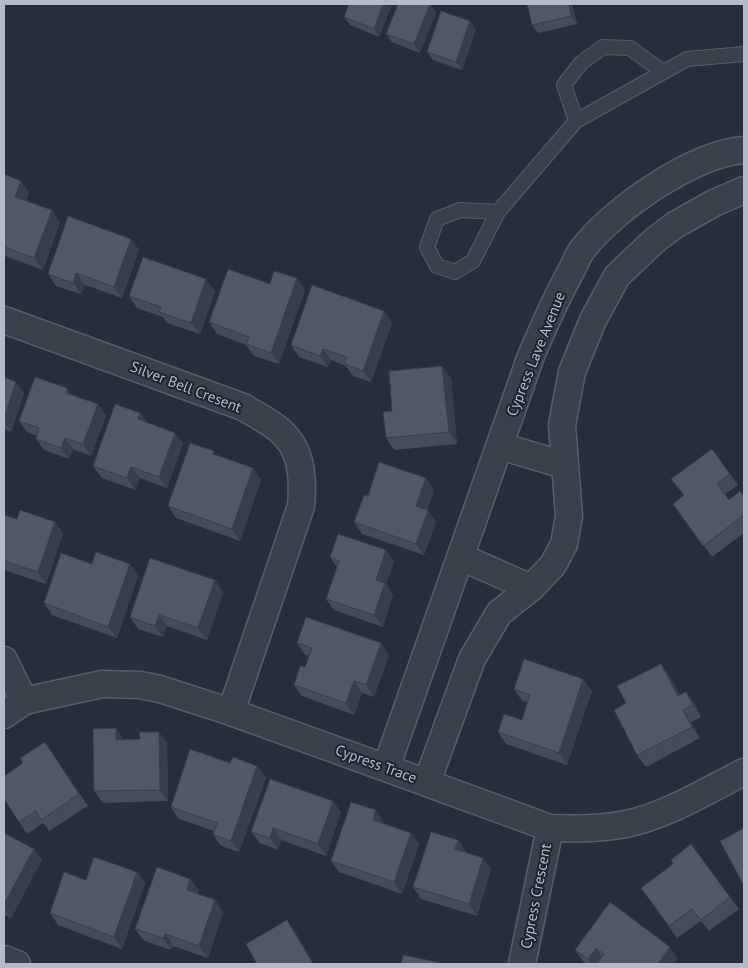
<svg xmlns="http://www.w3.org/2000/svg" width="748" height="968" viewBox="0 0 748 968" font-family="'PT Sans',sans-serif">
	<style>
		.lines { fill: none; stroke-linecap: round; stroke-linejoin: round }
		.service-casing { stroke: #565e68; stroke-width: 16 }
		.minor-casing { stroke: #565e68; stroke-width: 29 }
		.service { stroke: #38404a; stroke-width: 14 }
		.minor { stroke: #38404a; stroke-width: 26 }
		.wall { fill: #434d57 }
		.shaded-wall { fill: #373e47 }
		.building { fill: #4e5965; stroke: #373e47 }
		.labels { text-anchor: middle; stroke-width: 4; stroke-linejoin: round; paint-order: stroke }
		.street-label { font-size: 15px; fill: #b4bbc6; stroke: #1d252f }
	</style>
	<rect width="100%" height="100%" fill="#252e3a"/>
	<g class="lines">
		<defs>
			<path id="service" d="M576 121 564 85 581 63 603 47 630 48 663 72
				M498 212 460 210 437 219 427 247 437 266 455 272 473 261 498 212 576 121 687 59 744 54"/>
			<path id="minor" d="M4 320 243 407C258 416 277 425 288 439 303 457 303 484 301 506L231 712
				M500 446 564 465
				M461 557 531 588
				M4 660 24 701
				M4 715 24 701 102 684 140 685 160 689 231 712 386 768 550 828C575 829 601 829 626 824 668 815 706 791 744 772
				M386 768 531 356C543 328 555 300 570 273 574 266 577 257 582 250 613 209 693 154 744 150
				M427 782 472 659 499 613 531 588 553 565 564 544 569 516 562 425 572 372 593 320 617 276 655 240 675 225 714 203 744 190
				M4 959 17 964
				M522 964 550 828"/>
		</defs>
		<use href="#service" class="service-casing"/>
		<use href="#minor" class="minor-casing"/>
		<use href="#service" class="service"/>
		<use href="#minor" class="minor"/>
	</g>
	<path class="wall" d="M392 4 379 37 350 25 344 17Z
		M527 4H572L577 24 538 33 532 25Z
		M436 12 420 53 392 42 386 34Z
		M470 21 476 29 462 70 433 60 427 52Z
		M4 174 29 192 26 201 60 222 43 270 5 256 4 259Z
		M131 239 139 250 122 298 85 285 81 294 56 286 48 274Z
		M270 284 305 290 279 364 254 356 246 345 217 334 209 322Z
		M215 291 200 334 167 323 163 317 137 308 129 296Z
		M384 311 392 323 371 382 353 376 346 366 331 360 328 367 299 357 291 345Z
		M442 366 451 378 457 444 394 450 386 438 392 411Z
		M4 377 24 393 11 432 4 429Z
		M67 388 72 395 106 415 91 456 73 449 69 459 44 450 36 439 37 436 27 432 19 421Z
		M140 413 146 422 175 433 183 444 167 488 140 478 135 490 102 478 93 466Z
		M712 449 738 485 725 494 729 500 744 497V533L712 557 673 504 683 496Z
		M217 455 253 468 261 480 240 541 176 518 168 506Z
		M434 490 427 510 436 522 424 555 362 534 354 522 368 496Z
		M4 515 63 533 46 584 4 570V572Z
		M386 550 394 562 386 584 393 595 383 627 334 610 326 599 337 567 330 557Z
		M92 564H130L138 576 117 638 52 615 44 603Z
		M215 580 223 592 207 640 167 626 163 637 138 629 130 617Z
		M297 643 389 655 374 697 362 693 354 715 302 696 294 685 305 667 309 656 305 655Z
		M661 664 669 675 680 695 686 692 695 704 701 717 691 722 700 738 646 767 637 755 626 703Z
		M583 679 592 691 567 765 506 744 498 732 522 720 527 702 522 701 514 689Z
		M116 728 124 740 167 743 168 801 103 803 94 791Z
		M53 754 88 806 49 831 43 823 27 834 19 822Z
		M230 763 257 766 266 778 239 852 221 846 213 835 214 831 179 819 171 807Z
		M341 812 326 856 281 840 278 850 260 843 251 832Z
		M384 822 383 823 411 833 419 844 402 894 339 872 331 861Z
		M4 833 42 860 11 918 4 915Z
		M458 840 466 852 491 869 477 916 421 899 413 887Z
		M137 872 145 883 122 949 58 925 50 913 86 880Z
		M641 888 730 897 739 909 709 931 701 921 677 938Z
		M199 890 197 894 215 900 223 912 208 958 173 946 171 950 144 941 135 929Z
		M610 902 678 959 674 964H587L583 961 575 950Z"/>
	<path class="shaded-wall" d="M383 4H392L379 37 374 29Z
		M430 4 436 12 420 53 414 44Z
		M569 4H572L577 24 571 16Z
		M470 21 476 29 462 70 456 62Z
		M21 181 29 192 23 208 15 197Z
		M52 210 60 222 43 270 34 258Z
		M131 239 139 250 122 298 114 287Z
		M76 273 85 285 81 294 73 283Z
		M297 278 305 290 279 364 271 353Z
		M206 279 215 291 200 334 191 323Z
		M384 311 392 323 371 382 363 371Z
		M323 349 331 360 328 367 320 356Z
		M442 366 451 378 457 444 449 432Z
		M16 382 24 393 11 432 4 421V418Z
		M67 388 76 400 66 393Z
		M98 404 106 415 91 456 83 444Z
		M140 413 148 425 138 419Z
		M175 433 183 444 167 488 159 477Z
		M65 438 73 449 69 459 61 448Z
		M131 467 140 478 135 490 127 478Z
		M253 468 261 480 240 541 232 529Z
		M426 478 434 490 425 518 416 506Z
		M428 510 436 522 424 555 416 544Z
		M55 522 63 533 46 584 38 572Z
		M386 550 394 562 386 584 393 595 383 627 374 615 376 580Z
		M130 564 138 576 117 638 108 627Z
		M215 580 223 592 207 640 198 628Z
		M159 615 167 626 163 637 155 626Z
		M381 643 389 655 374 697 366 685Z
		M661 664 669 675 686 708 678 696Z
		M583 679 592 691 567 765 559 753Z
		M354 681 362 693 354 715 346 703Z
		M686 692 695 704 701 717 693 705Z
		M683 710 691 722 700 738 692 727Z
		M116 728 124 740H116Z
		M159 732 167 743 168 801 160 790Z
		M257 766 266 778 239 852 231 841Z
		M333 801 341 812 326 856 318 844Z
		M376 810 384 822 381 831 373 820Z
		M273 828 281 840 278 850 270 838Z
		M411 833 419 844 402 894 394 882Z
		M458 840 466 852 463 860 455 849Z
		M34 849 42 860 11 918 4 909V904Z
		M483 858 491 869 477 916 469 904Z
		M137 872 145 883 122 949 114 937Z
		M190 879 199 890 195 902 187 890Z
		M215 900 223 912 208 958 199 946Z
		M287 920 295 931 314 964H313Z
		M165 934 173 946 171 950 163 938Z
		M670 947 678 959 674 964H658Z
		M596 948 604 960 601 964H591L588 959Z"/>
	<path class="building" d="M349 4H383L374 29 344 17Z
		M398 4H430L414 44 386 34Z
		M527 4H569L571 16 532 25Z
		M441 11 470 21 456 62 427 52Z
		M4 174 21 181 15 197 52 210 34 258 4 247Z
		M68 216 131 239 114 287 76 273 73 283 48 274Z
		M143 257 206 279 191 323 159 312 161 307 129 296Z
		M228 269 270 284 274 271 297 278 271 353 246 344 249 337 209 322Z
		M312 285 384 311 363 371 345 364 347 357 323 349 320 356 291 345Z
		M442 366 449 432 386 438 383 412 392 411 389 371Z
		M4 377 16 382 4 418Z
		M35 377 67 388 66 393 98 404 83 444 65 438 61 448 36 439 39 428 19 421Z
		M115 404 140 413 138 419 175 433 159 477 131 467 127 478 93 466Z
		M190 443 214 451 213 454 253 468 232 529 168 506Z
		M712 449 730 474 717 483 729 500 740 491 744 497V515L703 546 673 504 684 495 671 479Z
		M379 462 426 478 416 506 428 510 416 544 354 522 364 495 368 496Z
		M20 510 55 522 38 572 4 561V515L17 519Z
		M338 534 386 550 376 580 385 583 374 615 326 599 339 561 330 557Z
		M96 552 130 564 108 627 44 603 61 553 92 564Z
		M150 558 215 580 198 628 159 615 155 626 130 617Z
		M306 617 381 643 366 685 354 681 346 703 294 685 300 666 305 667 312 648 297 643Z
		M524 659 583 679 559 753 498 732 504 714 522 720 530 695 514 689Z
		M661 664 678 696 686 692 693 705 683 710 692 727 637 755 614 710 626 703 617 686Z
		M116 728V740L140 739 139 732H159L160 790 94 791 93 729Z
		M45 742 79 794 41 820 36 811 19 822 4 799V776L23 763 20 758Z
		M190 749 230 763 233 757 257 766 231 841 213 835 217 823 171 807Z
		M270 779 333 801 318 844 273 828 270 838 251 832Z
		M351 802 376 810 373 820 411 833 394 882 331 861Z
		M744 828V886L720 841Z
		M431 832 458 840 455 849 483 858 469 904 413 887Z
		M4 833 34 849 4 904Z
		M691 844 730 897 701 920 692 909 669 926 641 888 673 864 671 860Z
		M94 857 137 872 114 937 50 913 64 872 86 880Z
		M157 867 190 879 187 890 215 900 199 946 165 934 163 938 135 929Z
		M610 902 670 947 658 964H597L604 954 596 948 588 959 575 950Z
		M287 920 313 964H257L246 944Z
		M403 955 446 964H401Z"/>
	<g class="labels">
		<g class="street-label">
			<text transform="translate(536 354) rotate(-68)" y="5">Cypress Lave Avenue</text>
			<text transform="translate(186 387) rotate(21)" y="5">Silver Bell Cresent</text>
			<text transform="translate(376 764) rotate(20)" y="5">Cypress Trace</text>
			<text transform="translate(536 896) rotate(-79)" y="5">Cypress Crescent</text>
		</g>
	</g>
	<rect width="748" height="968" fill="none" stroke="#b4bbc6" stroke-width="10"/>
</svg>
